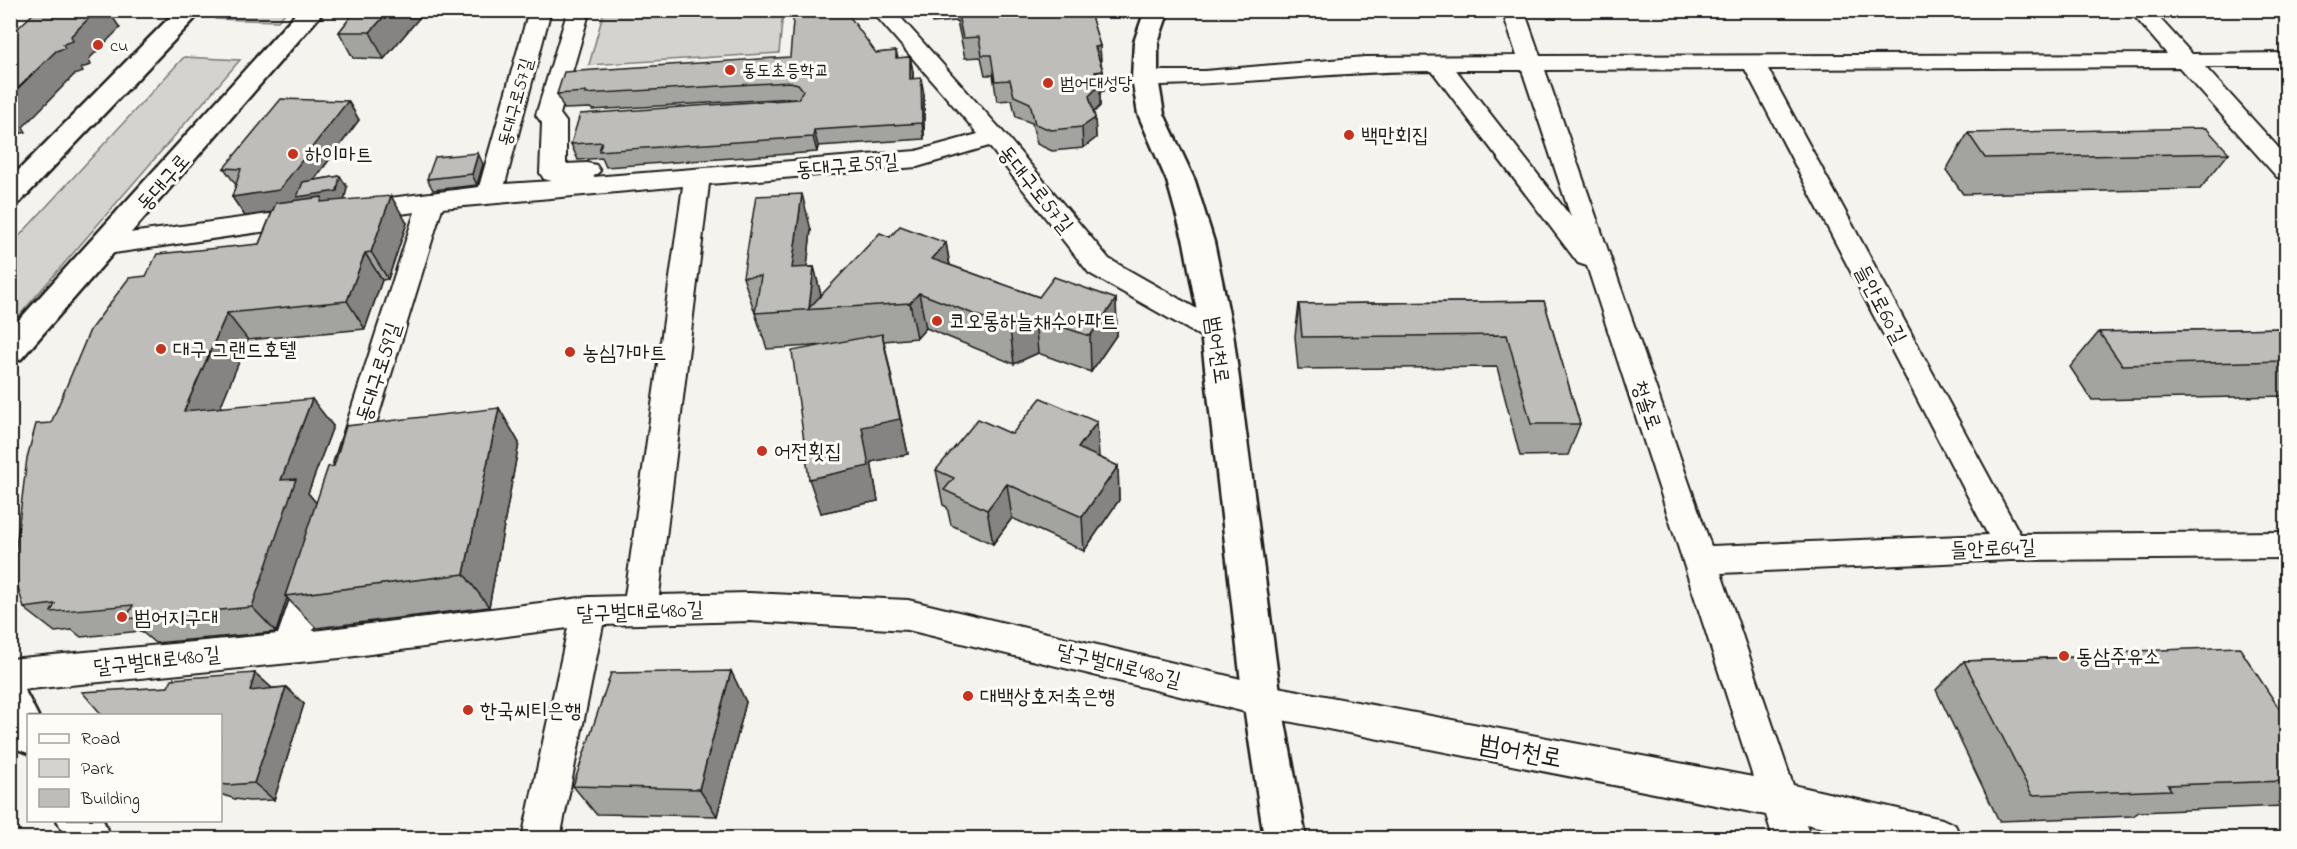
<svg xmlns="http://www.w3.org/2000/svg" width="2297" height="849" viewBox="0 0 2297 849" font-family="'Indie Flower','Poor Story',sans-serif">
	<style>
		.green { fill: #d4d3cf; stroke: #787876; stroke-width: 1.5 }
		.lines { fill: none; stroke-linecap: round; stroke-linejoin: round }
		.minor-casing { stroke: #1c1c1c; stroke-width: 4 }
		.major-casing { stroke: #1c1c1c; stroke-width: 5 }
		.minor { fill: #fdfcf7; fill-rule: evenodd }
		.major { fill: #fdfcf7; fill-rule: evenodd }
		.wall { fill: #a3a3a0; stroke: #1c1c1c; stroke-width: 1.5 }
		.shaded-wall { fill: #858482; stroke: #1c1c1c; stroke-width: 1.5 }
		.building { fill: #bebdba; stroke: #1c1c1c; stroke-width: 1.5 }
		.poi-dot { fill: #c8321e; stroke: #fdfcf7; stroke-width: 2 }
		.labels { text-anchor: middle; stroke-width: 6; stroke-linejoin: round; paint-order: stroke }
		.far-poi-label { font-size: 18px; fill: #1c1c1c; stroke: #fdfcf7; text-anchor: start }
		.far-street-label { font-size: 18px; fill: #1c1c1c; stroke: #fdfcf7 }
		.poi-label { font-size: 21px; fill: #1c1c1c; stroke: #fdfcf7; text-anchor: start }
		.street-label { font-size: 21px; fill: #1c1c1c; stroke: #fdfcf7 }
		.near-street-label { font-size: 26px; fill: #1c1c1c; stroke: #fdfcf7 }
	</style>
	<rect width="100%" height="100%" fill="#f4f3ee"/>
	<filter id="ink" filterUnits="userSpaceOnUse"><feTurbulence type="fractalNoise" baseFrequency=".0167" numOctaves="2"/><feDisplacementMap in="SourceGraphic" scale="12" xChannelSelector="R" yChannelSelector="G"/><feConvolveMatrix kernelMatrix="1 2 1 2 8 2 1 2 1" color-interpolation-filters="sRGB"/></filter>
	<g filter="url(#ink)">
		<path class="green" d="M225 10H287V11L278 21 216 19Z
			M604 11H783L779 53 589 65Z
			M184 57 240 60 11 325V245Z"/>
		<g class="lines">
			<defs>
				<path id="minor" d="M529 10H551L505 184 552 181 544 179 540 173 542 123 536 115 568 10H590L560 114 566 122V164L587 163 596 165 600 171 593 177 916 151 978 134 871 10H894L1003 132 1109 259 1227 326 1231 333 1227 340 1217 343 1207 340 1089 273 989 146 917 167 709 184 659 595 749 593 908 600 1262 684 1753 777 1587 266 1578 263 1432 71C1336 71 1241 85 1145 85L1137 83 1133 78 1137 73 1145 71H1205L1365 57 1517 56 1502 10H1524L1540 56 2167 54 2129 10H2152L2192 54 2286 53V67H2205L2286 156V179L2277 177 2179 67 1768 69 2020 534 2286 532V558L2011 560 1721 573 1793 785 1942 819 1955 825 1961 838H1866L1806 824 1811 838H1773L1766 815 1262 716 908 630 749 621 603 625 560 838H522L568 628 340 658 10 691V659L278 634 302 565 314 561 326 565 330 575 313 631 589 597 625 596 683 186 442 208 364 463 360 472 349 475 338 472 334 463 415 212 357 220 348 217 344 211 348 205 357 202 479 187ZM1745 69 1988 535 1711 546 1545 70ZM1456 70H1522L1571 217Z
					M307 209 316 212 320 218 316 224 107 254 98 251 94 245 98 239 107 236Z"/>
				<path id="major" d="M177 10H203L20 202 10 205V179Z
					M299 10H325L21 359 10 362V330Z
					M1145 10H1169L1158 42V78L1164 114 1195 181 1214 242 1233 333 1281 700 1306 838H1264L1243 700 1201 333 1184 242 1167 181 1138 114 1132 78 1134 42Z
					M10 684 24 689 38 716H28V753L14 748 10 741Z
					M57 820H103L111 838H66Z"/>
			</defs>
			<use href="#minor" class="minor-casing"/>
			<use href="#major" class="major-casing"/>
			<use href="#minor" class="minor"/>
			<use href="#major" class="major"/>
		</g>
		<path class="wall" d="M356 10H426L384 59 353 58 339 32Z
			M929 10H1089L1100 46 1101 63 1103 71 1104 91 1100 92V106L1094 112 1095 118 1096 138 1083 148 1052 151 1037 144 1032 123 1016 117 1012 100 997 101 993 75H985L981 57 965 58 957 21 932 23Z
			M896 51 898 58 910 57 913 72V79L924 94V139L818 146 817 152 606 167 602 158 578 160 571 144 797 99 794 98 592 110 591 108 564 109 557 94 876 53Z
			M348 101 359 120 314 180 340 176 347 187 344 200 407 223 388 279 382 280 365 329 248 340 220 407 333 426 308 493 316 503 334 466 499 408 519 443 489 607 316 628 287 598 276 632 155 643 141 631 81 637 72 630 55 632 24 608 51 423 146 276 259 244 272 212 245 216 232 197 236 185 224 168Z
			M1968 133 2229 153 2200 189 1963 194 1946 170Z
			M483 164 477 185 433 190 427 179Z
			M811 230 807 267H814L821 295 890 237 946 243 950 265 1039 297 1116 299 1117 334 1091 372 1038 353 1014 364 926 328 917 338 884 341 908 454 871 462 878 501 821 513 825 345 767 349 743 277Z
			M1544 301 1580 424 1568 455 1520 456 1497 367 1298 369 1295 336 1299 304Z
			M2286 328V396L2092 400 2070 367 2099 332Z
			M1012 434 1099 457 1118 466 1119 500 1084 551 1012 518 993 544 951 525 947 507 943 505 936 470Z
			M2110 652 2286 719V804L2283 806 2139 812 2133 816 1999 821 1936 690 1964 661 2105 656Z
			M731 671 746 702 717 816 596 814 573 786Z
			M255 673 272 688 286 687 304 704 274 800 249 801 235 799 220 794V716L168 687Z"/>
		<path class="shaded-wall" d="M97 10H108L120 28 89 59 91 65 81 68 83 72 74 75 23 127 26 132 15 135 17 142 10 144V96Z
			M390 10H426L384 59 370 32Z
			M1100 46 1101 66 1095 47Z
			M910 57 913 72 912 94 910 79Z
			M1103 71 1104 91 1100 92V106L1090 116 1089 96 1095 72Z
			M921 78 924 94V139L922 123Z
			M348 101 359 120 302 196 340 176 347 187 344 202 245 216 232 197Z
			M1095 118 1096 138 1083 148 1082 127Z
			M814 130 818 146 817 152 813 137Z
			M478 153 483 164 477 185 472 174Z
			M802 194 811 230 803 304 792 268Z
			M391 196 407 223 388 279 371 252Z
			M946 243 952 279 932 259Z
			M365 253 382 280 365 329 347 301Z
			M814 267 823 303 809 308Z
			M919 293 926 328 917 338 910 303Z
			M1116 299 1117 334 1091 372 1090 336Z
			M227 313 248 340 208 437 184 411Z
			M1035 318 1038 353 1014 364 1010 328Z
			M882 334 908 454 871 462 878 501 821 513 809 479 862 427Z
			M312 399 333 426 308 493 318 505 285 596 287 598 276 632 252 607 281 480Z
			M499 408 519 443 489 607 464 574Z
			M1097 422 1099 457 1080 483 1078 448Z
			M1118 466 1119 500 1084 551 1082 517Z
			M1007 484 1012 518 993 544 987 510Z
			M731 671 746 702 717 816 699 789Z
			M255 673 274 690 250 691Z
			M286 687 304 704 274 800 254 783Z"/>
		<path class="building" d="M37 10H97L71 36 73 41 63 44 65 48 56 51 10 96V34L18 32 17 29Z
			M356 10H390L370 32H339Z
			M794 10H845L876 53 896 51V58L910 57V79L921 78 922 123 814 130 813 137 599 151 602 142 571 144 580 114 798 99 803 90 798 84 790 82 585 94 586 92 557 94 564 72 790 57Z
			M957 10H1089L1092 19 1100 46 1095 47 1103 71 1095 72 1099 86 1089 96 1095 118 1082 127 1051 130 1035 124 1030 103 1014 96 1010 80 995 81 991 55H982L979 37 963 38Z
			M281 99 348 101 279 190 232 197 241 169 224 168Z
			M2206 128 2229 153 1985 158 1968 133Z
			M478 153 472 174 427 179 435 157Z
			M340 176 337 191 297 197 303 182Z
			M802 194 792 268 814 267 809 308 880 233 890 237 900 226 946 243 932 259 1039 297 1054 277 1116 299 1090 336 1035 318 1010 328 919 293 910 303 755 313 761 276 743 277 756 196Z
			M391 196 371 252 365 253 347 301 227 313 184 411 312 399 281 480 296 479 252 607 126 619 133 605 51 612 55 604 24 608 13 571 27 458 36 424 51 423 90 330 129 278 146 276 157 254 259 244 276 203 322 197 321 202Z
			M1544 301 1580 424H1531L1507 335 1302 337 1299 304Z
			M2286 328V361L2122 365 2099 332Z
			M882 334 900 419 862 427 869 466 809 479 792 351Z
			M1041 398 1097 422 1078 448 1118 466 1082 517 1007 484 987 510 944 490 954 478 936 470 978 419 1012 434Z
			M499 408 464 574 285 596 328 467 334 466 346 426Z
			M2239 647 2286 719V781L2168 785 2171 790 2032 795 1964 661 2113 656 2110 652Z
			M731 671 699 789 573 786 611 673Z
			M255 673 250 691 286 687 254 783 228 785 220 784V716H103L82 692 168 687 172 679Z"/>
	</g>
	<g class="poi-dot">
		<circle cx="98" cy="45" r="6"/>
		<circle cx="730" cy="70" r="6"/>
		<circle cx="1048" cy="83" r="6"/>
		<circle cx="1349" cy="135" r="6"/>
		<circle cx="293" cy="154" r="6"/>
		<circle cx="937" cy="321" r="6"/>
		<circle cx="161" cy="349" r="6"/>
		<circle cx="570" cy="352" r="6"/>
		<circle cx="762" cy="451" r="6"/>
		<circle cx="122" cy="617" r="6"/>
		<circle cx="2064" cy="656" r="6"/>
		<circle cx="968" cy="696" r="6"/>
		<circle cx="468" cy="710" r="6"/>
	</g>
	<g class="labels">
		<g class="far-poi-label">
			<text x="110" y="51">cu</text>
			<text x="742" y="76">동도초등학교</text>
			<text x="1060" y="89">범어대성당</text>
		</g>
		<g class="far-street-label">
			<text transform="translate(515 102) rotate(-75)" y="6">동대구로57길</text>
		</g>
		<g class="poi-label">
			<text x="1361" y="142">백만회집</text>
			<text x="305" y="161">하이마트</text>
			<text x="949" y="328">코오롱하늘채수아파트</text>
			<text x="173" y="356">대구 그랜드호텔</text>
			<text x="582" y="359">농심가마트</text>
			<text x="774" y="458">어전횟집</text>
			<text x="134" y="624">범어지구대</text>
			<text x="2076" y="663">동삼주유소</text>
			<text x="980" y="703">대백상호저축은행</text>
			<text x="480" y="717">한국씨티은행</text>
		</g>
		<g class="street-label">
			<text transform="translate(847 165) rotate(-5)" y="7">동대구로59길</text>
			<text transform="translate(163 182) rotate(-49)" y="7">동대구로</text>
			<text transform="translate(1036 189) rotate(51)" y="7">동대구로57길</text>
			<text transform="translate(1881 304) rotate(62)" y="7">들안로60길</text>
			<text transform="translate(1218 350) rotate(82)" y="7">범어천로</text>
			<text transform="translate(378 372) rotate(-72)" y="7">동대구로59길</text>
			<text transform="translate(1647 405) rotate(71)" y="7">청솔로</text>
			<text transform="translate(1993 548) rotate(-2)" y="7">들안로64길</text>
			<text transform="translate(640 611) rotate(-2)" y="7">달구벌대로480길</text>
			<text transform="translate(157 660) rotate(-6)" y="7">달구벌대로480길</text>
			<text transform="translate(1119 665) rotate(14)" y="7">달구벌대로480길</text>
		</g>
		<g class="near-street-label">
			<text transform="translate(1521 750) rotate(11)" y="9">범어천로</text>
		</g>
	</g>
	<rect width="2297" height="849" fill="none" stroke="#fdfcf7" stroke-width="36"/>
	<rect x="18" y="18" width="2261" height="813" fill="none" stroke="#1c1c1c" stroke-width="2" filter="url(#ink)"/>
	<rect x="27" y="714" width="195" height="108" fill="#fdfcf7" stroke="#a3a29f" stroke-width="1.5"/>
	<rect x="39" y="734" width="30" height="9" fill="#fdfcf7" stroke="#a3a29f" stroke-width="1.5"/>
	<text x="81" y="744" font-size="18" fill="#1c1c1c">Road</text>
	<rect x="39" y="759" width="30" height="18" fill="#d4d3cf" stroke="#a3a29f" stroke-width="1.5"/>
	<text x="81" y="774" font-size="18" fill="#1c1c1c">Park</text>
	<rect x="39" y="789" width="30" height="18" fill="#bebdba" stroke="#a3a29f" stroke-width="1.5"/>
	<text x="81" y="804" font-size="18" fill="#1c1c1c">Building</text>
</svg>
